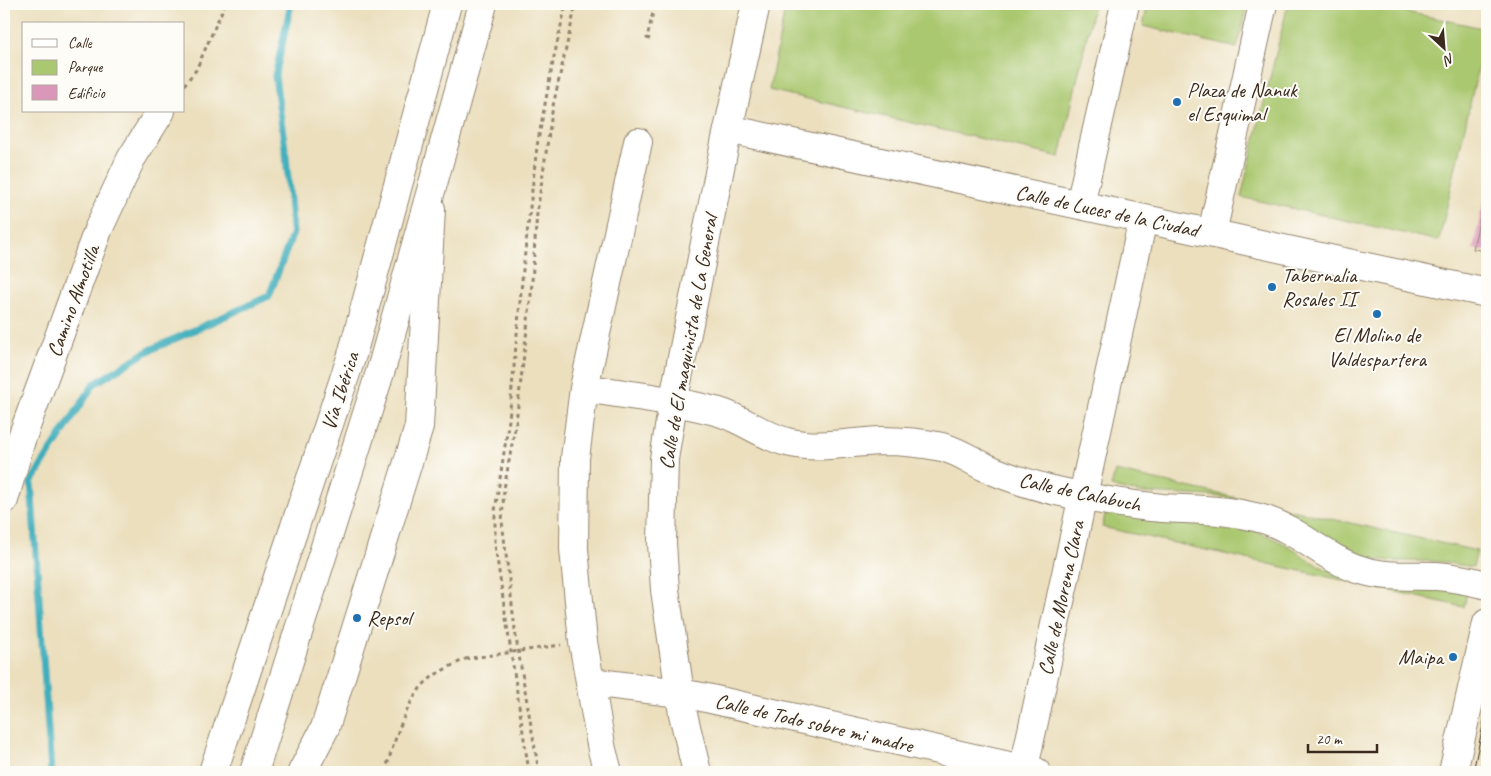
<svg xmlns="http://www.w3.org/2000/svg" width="1491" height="776" viewBox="0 0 1491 776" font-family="Caveat,sans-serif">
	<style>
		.green { fill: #aac870; stroke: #727947 }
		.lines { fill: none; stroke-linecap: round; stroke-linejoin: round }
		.stream { stroke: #3faebc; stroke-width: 7 }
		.building { fill: #db97b9 }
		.minor-casing { stroke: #93846e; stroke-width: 30 }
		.highway-casing { stroke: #93846e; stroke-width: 30 }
		.path { stroke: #93846e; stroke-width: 3; stroke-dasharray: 4 4; stroke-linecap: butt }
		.minor { stroke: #fff; stroke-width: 28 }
		.highway { stroke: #fff; stroke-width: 28 }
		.tram { stroke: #3b2a1e; stroke-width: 1 }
		.path-bridge { stroke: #93846e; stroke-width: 3; stroke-dasharray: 4 4; stroke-linecap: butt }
		.poi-dot { fill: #1f6fb2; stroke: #fdfcf7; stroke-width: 2 }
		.labels { text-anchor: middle; stroke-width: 4; stroke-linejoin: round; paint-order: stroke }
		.poi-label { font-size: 21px; fill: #3b2a1e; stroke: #fdfcf7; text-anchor: start }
		.street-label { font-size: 21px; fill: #3b2a1e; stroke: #fdfcf7 }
	</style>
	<rect width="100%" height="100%" fill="#fdfcf7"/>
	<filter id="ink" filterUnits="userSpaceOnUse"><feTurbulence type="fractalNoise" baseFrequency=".02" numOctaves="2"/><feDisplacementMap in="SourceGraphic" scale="10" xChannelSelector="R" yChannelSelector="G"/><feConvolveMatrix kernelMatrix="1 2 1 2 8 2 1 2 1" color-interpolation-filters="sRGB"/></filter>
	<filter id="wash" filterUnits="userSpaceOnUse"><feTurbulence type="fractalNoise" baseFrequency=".0096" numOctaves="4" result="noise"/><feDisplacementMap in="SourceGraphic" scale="20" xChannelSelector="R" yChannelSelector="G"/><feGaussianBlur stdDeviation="1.12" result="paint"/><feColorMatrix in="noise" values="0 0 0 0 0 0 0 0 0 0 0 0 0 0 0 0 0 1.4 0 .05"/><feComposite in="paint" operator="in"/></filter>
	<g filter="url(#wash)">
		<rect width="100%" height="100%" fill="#ebdfbe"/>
		<path class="green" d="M786 4H1094L1060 157 769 90Z
			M1148 4H1247L1237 48 1143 26Z
			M1288 4H1369L1487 29 1439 241 1241 197Z
			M1115 471 1477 551 1473 567C1459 565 1445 562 1430 561 1401 561 1382 563 1353 554L1235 499 1212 496 1142 493 1111 487Z
			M1106 511 1247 528 1268 536 1287 545 1309 560 1333 573 1467 592 1464 607 1102 527Z"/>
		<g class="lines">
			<path class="stream" d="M51 772 31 482 94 384 148 351 269 296 293 233 286 156 275 76 291 4"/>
		</g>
		<g id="blocks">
			<path class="building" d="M1486 190H1487V251L1473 249Z"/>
		</g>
	</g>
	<g filter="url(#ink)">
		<use href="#blocks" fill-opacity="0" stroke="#93846e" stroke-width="1"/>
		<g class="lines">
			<defs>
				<path id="minor" d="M728 129 1487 293
					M1080 205 1125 4
					M1212 233 1263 4
					M584 388C629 395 675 400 719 412 743 419 763 436 787 442 818 450 850 442 881 441 901 441 923 443 942 447 958 451 971 460 985 467 1006 477 1029 484 1052 490 1088 498 1126 505 1163 508 1199 510 1231 509 1266 520 1300 531 1327 560 1361 570 1386 578 1411 575 1436 576 1453 577 1471 581 1487 585
					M4 500 21 440 98 230 131 159 161 111
					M590 682 680 693 702 697 1036 772
					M302 772 325 728 419 427 431 209
					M608 772 602 750 583 642 574 549 575 458 584 388 638 142
					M697 772 683 714 665 590 662 543 664 459 673 403 724 148 756 4
					M1023 772 1143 219
					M1453 772 1487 623"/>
				<path id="highway" d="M213 772 352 355 447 4
					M254 772 383 363 483 4"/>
			</defs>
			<use href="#minor" class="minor-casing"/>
			<use href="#highway" class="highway-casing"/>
			<path class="path" d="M650 39 647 38 655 4
				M184 85 196 70 225 4
				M385 772C394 744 406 696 431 678 441 670 454 665 465 659
				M529 772 495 545V511L509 420 523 270 537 146 554 57 566 4
				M539 772 516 638 502 521 504 489 516 422 531 295 537 213 553 106 576 4"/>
			<use href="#minor" class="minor"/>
			<use href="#highway" class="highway"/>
			<path class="tram" d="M1473 772 1487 707"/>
			<path class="path-bridge" d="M465 659 561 645"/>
		</g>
	</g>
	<g class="poi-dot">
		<circle cx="1177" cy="102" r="5"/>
		<circle cx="1272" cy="287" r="5"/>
		<circle cx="1377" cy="314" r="5"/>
		<circle cx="357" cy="618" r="5"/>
		<circle cx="1453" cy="657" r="5"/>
	</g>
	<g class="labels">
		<g class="poi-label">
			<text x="1187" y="97">Plaza de Nanuk<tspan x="1187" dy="24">el Esquimal</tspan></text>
			<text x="1282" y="282">Tabernalia<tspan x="1282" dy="24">Rosales II</tspan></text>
			<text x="1377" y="342" text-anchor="middle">El Molino de<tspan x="1377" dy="24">Valdespartera</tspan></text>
			<text x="367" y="625">Repsol</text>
			<text x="1443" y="664" text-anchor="end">Maipa</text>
		</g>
		<g class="street-label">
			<text transform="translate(1107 211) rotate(12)" y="7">Calle de Luces de la Ciudad</text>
			<text transform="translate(73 301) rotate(-70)" y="7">Camino Almotilla</text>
			<text transform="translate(688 342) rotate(-80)" y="7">Calle de El maquinista de La General</text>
			<text transform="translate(340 391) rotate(-72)" y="7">Vía Ibérica</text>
			<text transform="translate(1080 492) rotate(12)" y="7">Calle de Calabuch</text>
			<text transform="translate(1061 598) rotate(-78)" y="7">Calle de Morena Clara</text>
			<text transform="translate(814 723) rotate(13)" y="7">Calle de Todo sobre mi madre</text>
		</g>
	</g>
	<rect width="1491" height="776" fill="none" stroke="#fdfcf7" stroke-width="20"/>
	<rect x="22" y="22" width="162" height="90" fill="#fdfcf7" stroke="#afa8a0"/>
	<rect x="32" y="39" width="25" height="8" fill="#ffffff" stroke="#afa8a0"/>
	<text x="68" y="48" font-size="15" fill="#3b2a1e">Calle</text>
	<rect x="32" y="60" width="25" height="15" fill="#aac870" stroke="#afa8a0"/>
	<text x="68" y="72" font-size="15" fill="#3b2a1e">Parque</text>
	<rect x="32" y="85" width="25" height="15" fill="#db97b9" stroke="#afa8a0"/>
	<text x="68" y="98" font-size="15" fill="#3b2a1e">Edificio</text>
	<g transform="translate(1444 48) rotate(154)" stroke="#fdfcf7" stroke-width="4" paint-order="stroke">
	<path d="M0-4L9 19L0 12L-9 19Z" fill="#3b2a1e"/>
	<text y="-8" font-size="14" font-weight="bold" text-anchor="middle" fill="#3b2a1e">N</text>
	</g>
	<path d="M1308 744v8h69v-8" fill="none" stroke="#3b2a1e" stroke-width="2.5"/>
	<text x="1316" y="744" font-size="15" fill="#3b2a1e" stroke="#fdfcf7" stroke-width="4" paint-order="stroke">20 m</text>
</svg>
